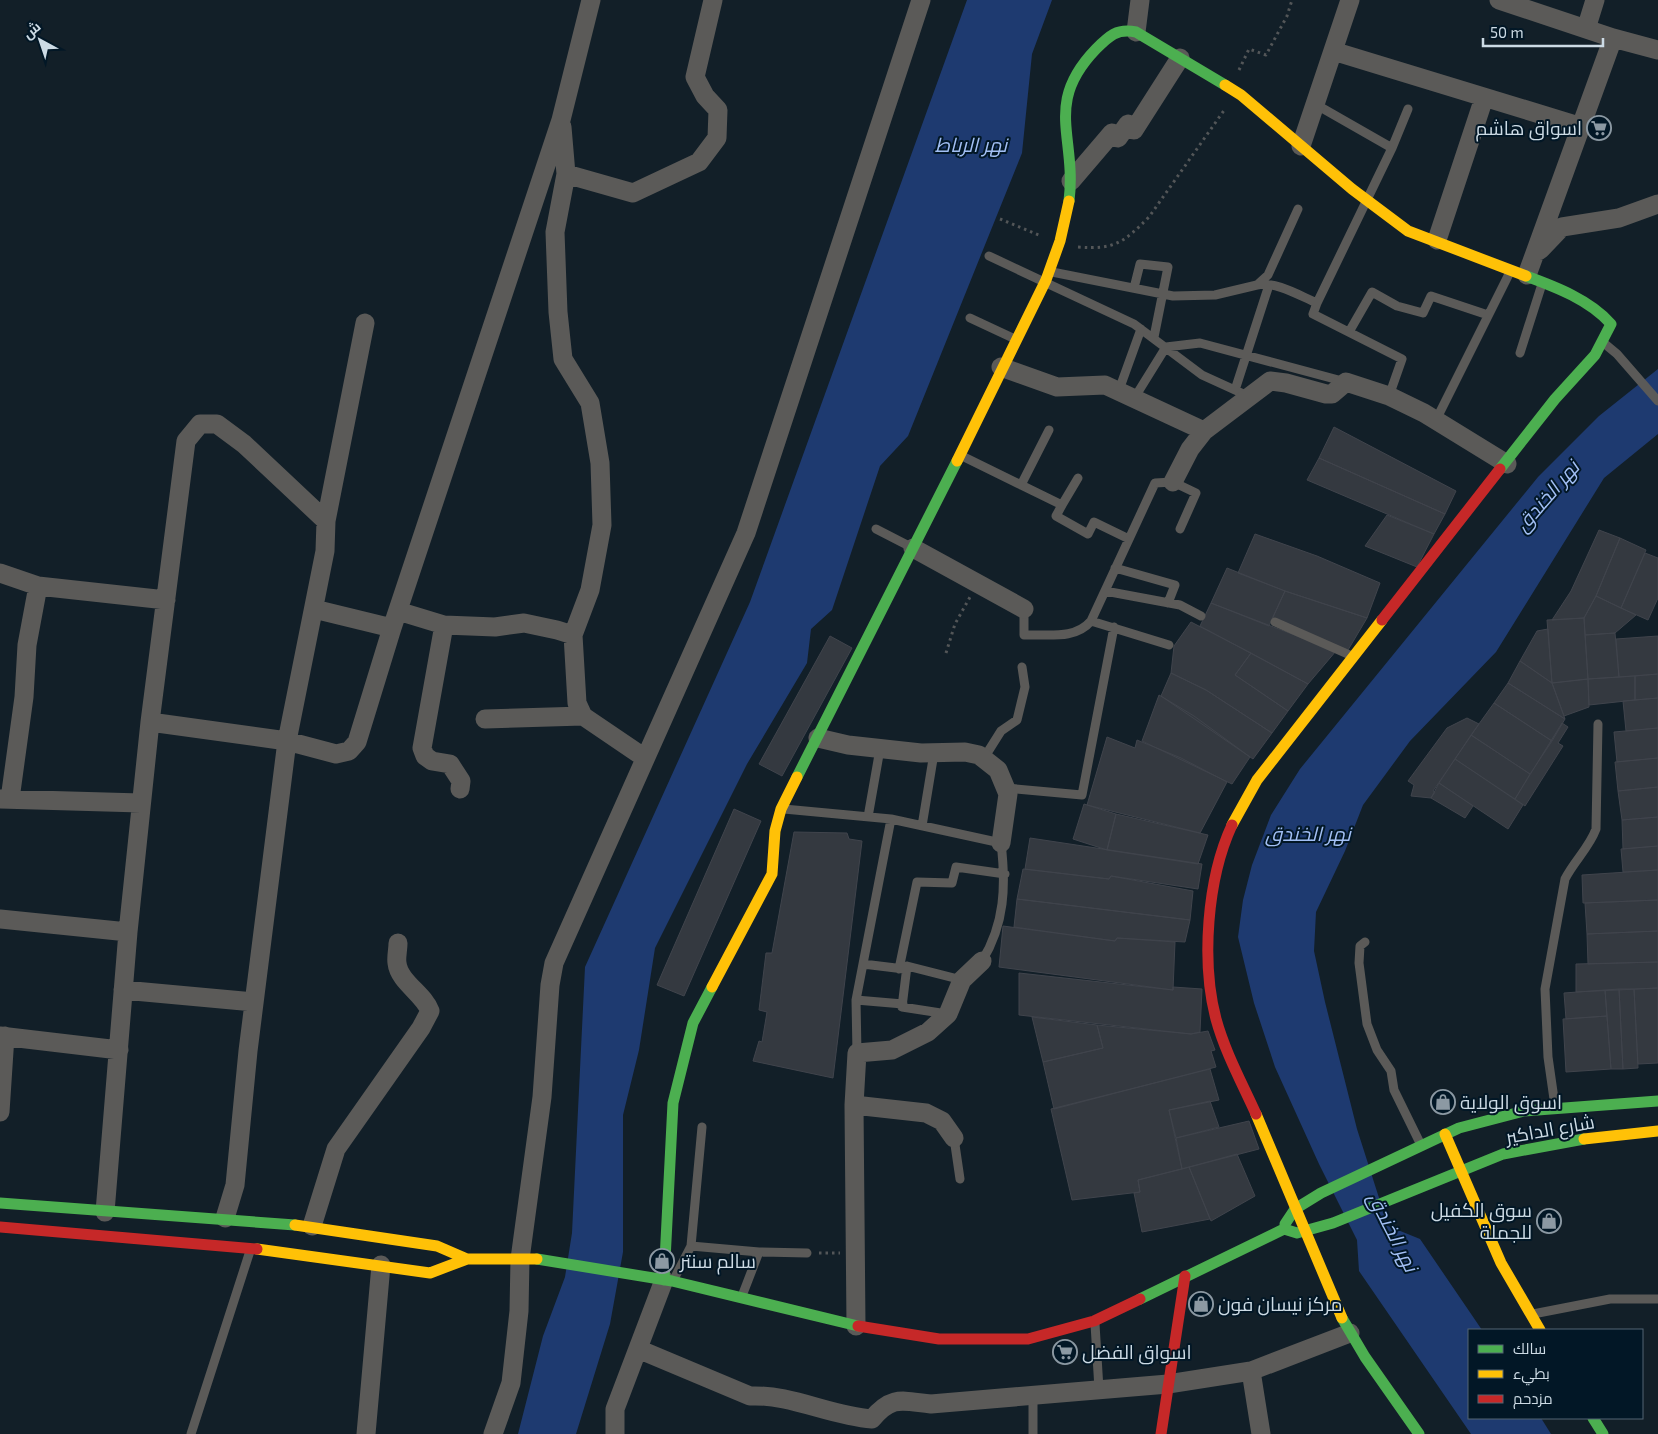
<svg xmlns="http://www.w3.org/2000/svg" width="1658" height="1434" viewBox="0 0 1658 1434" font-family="'Exo 2',Cairo,sans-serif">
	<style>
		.water { fill: #1e3a70 }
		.building { fill: #343940; stroke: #40444c }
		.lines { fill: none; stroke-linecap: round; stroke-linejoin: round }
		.path { stroke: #535658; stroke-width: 3; stroke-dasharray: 2.5 4; stroke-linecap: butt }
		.lane { stroke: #5b5a58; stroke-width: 9 }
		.street { stroke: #5b5a58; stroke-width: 19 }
		.fast { stroke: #4caf50; stroke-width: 11 }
		.slow { stroke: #ffc107; stroke-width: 11 }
		.jam { stroke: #c62828; stroke-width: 11 }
		.labels { text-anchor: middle; stroke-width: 4; stroke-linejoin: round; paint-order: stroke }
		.poi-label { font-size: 19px; fill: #cddbe5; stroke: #021726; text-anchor: start }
		.street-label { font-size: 19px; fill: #cddbe5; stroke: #021726 }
		.water-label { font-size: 20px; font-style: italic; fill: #a2bff4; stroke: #021726 }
	</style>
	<rect width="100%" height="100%" fill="#121f28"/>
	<path class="water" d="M967 0H1052L1032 54 1022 153 908 436 880 466 832 610 811 629 807 663 747 764 655 948 639 1050 623 1115V1252L610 1324 576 1434H518L543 1336 565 1277 572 1233 585 967 750 602Z
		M1658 369V434L1604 478 1496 652 1410 741 1363 805 1345 851 1316 912 1314 951 1325 1002 1357 1129 1388 1226 1420 1239 1482 1330H1469V1418H1541L1551 1434H1471L1359 1271 1357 1240 1319 1164 1275 1067 1254 1003 1238 937 1243 900 1252 865 1271 815 1300 769 1538 477 1599 416Z"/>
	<path class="building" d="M1334 427 1456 491 1445 514 1319 458Z
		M1319 458 1445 514 1434 534 1307 480Z
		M1387 515 1434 534 1417 567 1365 546Z
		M1599 530 1620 538 1596 596 1584 618 1552 620 1571 591Z
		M1255 534 1317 556 1380 583 1367 618 1285 591 1238 573Z
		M1620 538 1646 550 1621 608 1596 596Z
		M1645 553 1658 558V598L1648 620 1621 608Z
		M1227 568 1285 591 1269 626 1211 603Z
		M1285 591 1367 618 1348 650 1272 619Z
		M1596 596 1621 608 1636 615 1615 633 1585 635 1584 618Z
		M1211 603 1336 651 1308 684 1200 626Z
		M1584 618 1588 679 1552 683 1547 620Z
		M1191 622 1251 653 1235 675 1288 711 1272 733 1206 690 1171 673 1174 646Z
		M1548 629 1552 683 1520 661 1537 631Z
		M1615 633 1619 677 1588 679 1585 635Z
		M830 636 852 648 782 776 759 764Z
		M1658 636V674L1619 677 1616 639Z
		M1251 653 1308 684 1288 711 1235 675Z
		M1520 661 1552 683 1565 719 1508 683Z
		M1171 673 1206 690 1272 733 1253 759 1161 696Z
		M1658 674V698L1635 700V676Z
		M1635 676V700L1589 705 1588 679Z
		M1588 679 1589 707 1564 716 1552 683Z
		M1508 683 1565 719 1552 741 1494 703Z
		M1159 695 1194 716 1250 757 1232 784 1142 741Z
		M1658 698V728L1626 731 1623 701Z
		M1494 703 1552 741 1530 774 1471 735Z
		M1467 718 1479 724 1433 791 1435 792 1431 798 1411 796 1414 785 1408 781 1447 728Z
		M1562 723 1568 727 1558 743 1563 746 1525 806 1515 799Z
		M1658 728V758L1617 762 1614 732Z
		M1471 735 1530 774 1515 799 1455 759Z
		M1107 737 1135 748 1137 740 1181 758 1227 782 1200 833 1087 805Z
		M1658 758V787L1618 791 1615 762Z
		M1455 759 1523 805 1508 829 1439 783Z
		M1439 783 1473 806 1465 818 1431 798Z
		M1658 787V817L1622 820 1618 791Z
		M1084 804 1116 814 1107 850 1073 839Z
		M734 809 761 821 684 996 657 985Z
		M1116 814 1208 835 1198 864 1107 850Z
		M1658 817V846L1623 849 1622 820Z
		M794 832 847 833 849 839 862 841 833 1078 753 1061 759 1041 762 1042 767 1012 759 1010 766 953H772Z
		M1030 838 1202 864 1198 889 1111 876 1109 879 1025 869Z
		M1658 846V870L1623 872 1621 849Z
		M1023 869 1109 879 1111 876 1193 891 1190 920 1017 899Z
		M1658 870V900L1583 903 1582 875Z
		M1017 899 1190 920 1185 942 1117 938 1115 941 1014 927Z
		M1658 900V931L1587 934 1585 903Z
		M1003 926 1115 941 1117 938 1175 942 1173 990 999 967Z
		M1658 931V962L1588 964 1587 934Z
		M1658 962V988L1576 992V964Z
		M1019 973 1173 990V987L1202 989 1200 1032 1191 1034 1019 1015Z
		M1658 988V1063L1638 1064 1634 989Z
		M1619 989H1634L1638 1068 1623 1069Z
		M1619 989 1623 1069H1611L1605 990Z
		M1605 990 1607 1016 1566 1019 1564 993Z
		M1607 1016 1611 1069 1566 1072 1563 1019Z
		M1032 1017 1097 1025 1103 1048 1043 1062Z
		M1097 1025 1191 1034 1208 1031 1215 1050 1211 1051 1216 1067 1054 1109 1043 1062 1103 1048Z
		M1210 1069 1219 1100 1169 1110 1182 1169 1138 1180 1140 1192 1072 1200 1051 1109Z
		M1210 1101 1219 1127 1176 1138 1169 1110Z
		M1249 1121 1259 1149 1182 1169 1176 1138Z
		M1237 1154 1255 1196 1211 1221 1189 1167Z
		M1189 1167 1210 1219 1142 1232 1134 1193 1140 1192 1138 1180Z"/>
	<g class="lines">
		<path class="path" d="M1239 70 1249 49 1266 55 1287 16 1292 0
			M1000 219 1041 236
			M1078 247C1115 250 1124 242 1149 217L1225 109
			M946 653 955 624 970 597
			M819 1253H840"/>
		<path class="lane" d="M1315 104 1392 148 1408 109
			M989 256 1134 324 1202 375 1248 396
			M1052 272 1173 296 1215 295 1257 285 1268 275 1298 209
			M1257 285C1276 281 1300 296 1317 303L1392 148
			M1134 288 1140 264 1168 267 1154 337
			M1317 303 1313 314 1402 359 1389 396
			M970 318 1015 339
			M1349 332 1372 292 1397 306 1423 313 1431 296 1488 315
			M1605 344 1617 354 1658 401
			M1520 353 1542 284
			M1119 390 1141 329
			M1235 390 1269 285
			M1135 397 1166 347 1200 343 1346 382
			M1436 420 1510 272
			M962 456 1062 505 1078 478
			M1021 485 1049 430
			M1062 505 1056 516 1088 534 1094 522 1129 539
			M876 529 911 547
			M1115 568 1175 585 1168 603
			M1105 591 1180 605 1201 616
			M1024 609V635C1048 634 1075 640 1091 621L1155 483 1173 482 1196 493 1180 529
			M1091 621 1169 645
			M1275 622 1352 656
			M984 758 1001 731 1017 720 1025 687 1022 667
			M1006 788 1082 795 1114 627
			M784 809 891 819 1001 843C1006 885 1005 924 982 961
			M868 817 880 749
			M922 826 934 753
			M1365 942 1360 946 1359 963 1367 1024 1377 1050 1391 1071 1394 1090 1420 1143
			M863 964 904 969
			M899 969 917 882 952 883 956 867 1005 874
			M856 1000 903 1004
			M947 1014 902 1007 907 966 962 980
			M857 1053 856 1000 891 819
			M1555 1106 1548 1057 1545 989 1565 879C1574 861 1589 848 1596 829L1598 724
			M954 1138 960 1179
			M691 1246 702 1127
			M674 1279 691 1246 759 1252
			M742 1296 759 1252 807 1253
			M1533 1314 1610 1299H1658
			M1095 1324 1099 1389
			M1033 1396V1434
			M191 1434 250 1251"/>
		<path class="street" d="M1499 0 1613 38
			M1586 29 1595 0
			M1136 32 1140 0
			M1333 51 1579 126
			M562 127 566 174 555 232 558 312 563 359 590 403 600 463 602 525 590 590 573 635 577 703 583 716 645 758
			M1301 146 1350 0
			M566 174 633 193 699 162 717 138 718 110 705 96 695 77 713 0
			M1071 181 1112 133 1118 138 1128 124 1134 130 1180 58
			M1437 240 1484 98
			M1540 250 1562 227 1619 218 1658 204
			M1527 275 1613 38 1658 50
			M1001 367 1057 387 1105 385 1204 431
			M1173 482 1190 449 1204 431 1270 381 1286 383 1326 394H1332L1346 382 1389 396 1424 413 1507 464
			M326 521 365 323
			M913 548 1024 609
			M0 573 38 586 166 600
			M314 609 392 628
			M398 611 444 625 495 627 524 623 557 630 573 635
			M444 625 422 748 425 756 432 761 450 764 461 781 460 789
			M485 719 583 716
			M150 722 287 741 336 754 349 751 357 742 392 628 561 120 591 0
			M818 738 848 745 921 753 965 752 979 755 998 770 1008 794 1001 843
			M0 799 141 803
			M10 799 24 697 27 645 38 586
			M0 919 128 932
			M123 990 254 1002
			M0 1036 119 1050
			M854 1105 857 1053 892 1050 928 1032 948 1014 962 980 982 961
			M0 1112 5 1036
			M105 1212 128 932 150 722 186 441 200 424H217L244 444 326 521 325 551 287 741 248 1051 235 1185 225 1218
			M312 1226 336 1149 421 1028 430 1011C424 994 399 982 397 963 396 957 398 950 398 943
			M856 1326 854 1105 926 1113 942 1121 954 1138
			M638 1349 750 1396C791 1394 830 1416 872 1419 892 1395 902 1401 931 1404L1168 1384 1251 1371 1350 1333
			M1251 1371 1261 1434
			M366 1434 381 1265
			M493 1434 511 1383 519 1311 520 1259 542 1097 550 985 554 963 746 533 921 0
			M615 1434V1409L664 1280"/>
		<path class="fast" d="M1069 201C1077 136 1043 104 1096 49 1109 36 1117 28 1136 32L1225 85
			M1500 469 1555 399 1595 355 1611 324C1590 300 1556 287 1526 276
			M797 777 957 461
			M0 1203 295 1225
			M1285 1224 1295 1209 1321 1193 1459 1128 1524 1111 1658 1101
			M537 1259 672 1281 858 1326
			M664 1280 673 1103 693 1023 712 987
			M1140 1299 1284 1229 1297 1233 1333 1223 1503 1154 1584 1139
			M1342 1318 1365 1357 1419 1434
			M1593 1418 1603 1434"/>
		<path class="slow" d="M1225 85 1241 95 1352 189 1408 231 1526 276
			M957 461 1046 280 1060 241 1069 201
			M1232 825 1257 780 1382 620
			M712 987 772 874 775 831 781 809 797 777
			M1256 1114 1342 1318
			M1445 1134 1501 1263 1540 1330
			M1584 1139 1658 1131
			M295 1225 437 1246 467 1259
			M257 1249 430 1273 467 1259H537"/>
		<path class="jam" d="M1382 620 1500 469
			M1232 825C1207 879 1201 962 1216 1019 1225 1052 1242 1083 1256 1114
			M0 1227 257 1249
			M858 1326 939 1339H1028L1094 1321 1140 1299
			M1161 1434 1185 1276"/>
	</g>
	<defs>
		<symbol id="supermarket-ring" viewBox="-11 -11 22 22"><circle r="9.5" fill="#021726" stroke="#8c99a3" stroke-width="1.5"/><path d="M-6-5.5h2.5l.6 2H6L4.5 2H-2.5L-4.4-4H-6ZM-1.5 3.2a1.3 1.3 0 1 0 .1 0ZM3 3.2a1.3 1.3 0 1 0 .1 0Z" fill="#8c99a3"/></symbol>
		<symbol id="shop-ring" viewBox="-11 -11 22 22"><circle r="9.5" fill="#021726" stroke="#8c99a3" stroke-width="1.5"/><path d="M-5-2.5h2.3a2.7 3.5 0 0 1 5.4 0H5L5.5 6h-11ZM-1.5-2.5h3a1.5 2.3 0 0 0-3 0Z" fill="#8c99a3"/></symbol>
	</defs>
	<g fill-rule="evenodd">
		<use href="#supermarket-ring" x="1585" y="114" width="28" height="28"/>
		<use href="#shop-ring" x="1429" y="1088" width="28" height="28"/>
		<use href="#shop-ring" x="1535" y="1207" width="28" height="28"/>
		<use href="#shop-ring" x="648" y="1247" width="28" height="28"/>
		<use href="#shop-ring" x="1187" y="1290" width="28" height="28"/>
		<use href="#supermarket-ring" x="1051" y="1338" width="28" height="28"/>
	</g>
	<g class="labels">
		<g class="poi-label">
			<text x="1582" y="135" text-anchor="end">اسواق هاشم</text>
			<text x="1460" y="1109">اسوق الولاية</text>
			<text x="1532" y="1217" text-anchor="end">سوق الكفيل<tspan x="1532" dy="22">للجملة</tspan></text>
			<text x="680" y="1268">سالم سنتر</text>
			<text x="1218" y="1311">مركز نيسان فون</text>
			<text x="1082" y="1359">اسواق الفضل</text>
		</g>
		<g class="street-label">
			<text transform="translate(1550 1129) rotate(-10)" y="7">شارع الداكير</text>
		</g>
		<g class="water-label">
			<text x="971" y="152">نهر الرباط</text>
			<text transform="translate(1547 496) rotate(-49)" y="7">نهر الخندق</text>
			<text x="1308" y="841">نهر الخندق</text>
			<text transform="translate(1393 1232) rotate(63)" y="7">نهر الخندق</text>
		</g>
	</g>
	<rect x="1468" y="1329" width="175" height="90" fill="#021726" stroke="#536572"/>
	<rect x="1478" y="1345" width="25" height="8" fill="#4caf50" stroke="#536572"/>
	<text x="1513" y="1354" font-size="15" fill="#cddbe5">سالك</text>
	<rect x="1478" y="1370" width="25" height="8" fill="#ffc107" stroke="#536572"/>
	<text x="1513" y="1379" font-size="15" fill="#cddbe5">بطيء</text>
	<rect x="1478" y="1395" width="25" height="8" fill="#c62828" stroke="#536572"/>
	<text x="1513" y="1404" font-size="15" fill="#cddbe5">مزدحم</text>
	<g transform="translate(40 40) rotate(320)" stroke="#021726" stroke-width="4" paint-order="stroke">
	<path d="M0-4L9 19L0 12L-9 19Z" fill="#cddbe5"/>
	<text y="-8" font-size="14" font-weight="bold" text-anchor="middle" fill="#cddbe5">ش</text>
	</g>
	<path d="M1483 38v8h120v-8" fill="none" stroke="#cddbe5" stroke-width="2.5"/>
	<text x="1490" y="38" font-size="15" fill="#cddbe5" stroke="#021726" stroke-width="4" paint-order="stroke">50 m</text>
</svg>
